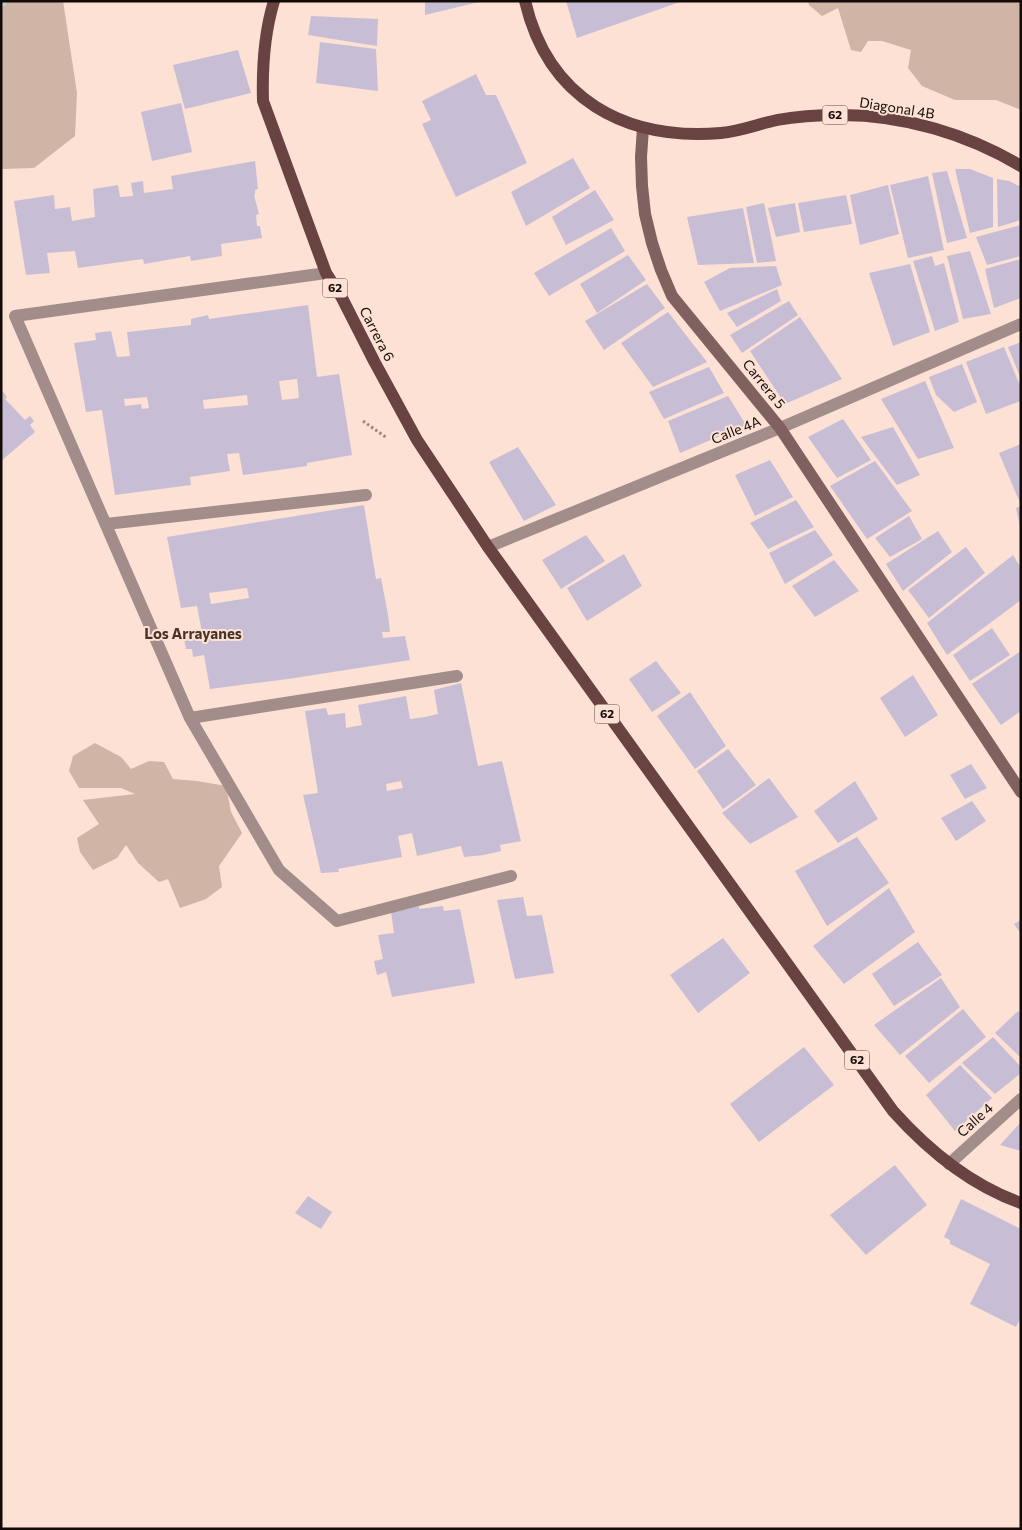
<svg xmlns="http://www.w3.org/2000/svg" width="1022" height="1530" viewBox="0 0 1022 1530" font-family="Commissioner,sans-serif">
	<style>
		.green { fill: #d0b4a6 }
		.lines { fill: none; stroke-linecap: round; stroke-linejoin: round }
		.stream { stroke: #a0dddd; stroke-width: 10 }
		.building { fill: #c7bed6; fill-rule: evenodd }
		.path { stroke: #9a877e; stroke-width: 3; stroke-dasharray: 2.5 2.5; stroke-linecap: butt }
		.street { stroke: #a38d8b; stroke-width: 12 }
		.secondary { stroke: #81615f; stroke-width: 12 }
		.primary { stroke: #684341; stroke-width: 12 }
		.labels { text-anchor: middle; stroke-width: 4; stroke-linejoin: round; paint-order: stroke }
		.shield { fill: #fce1d4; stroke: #594b44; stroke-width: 1 }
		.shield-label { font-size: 12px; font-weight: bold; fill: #130b07 }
		.street-label { font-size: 14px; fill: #130b07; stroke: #fce1d4 }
		.neighbourhood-label { font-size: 15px; font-weight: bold; fill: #473329; stroke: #fce1d4 }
	</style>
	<rect width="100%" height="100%" fill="#fce1d4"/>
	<path class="green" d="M1 1H63L77 93 75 136 34 168 1 169Z
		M808 1H1021V110L996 100H955L922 86 908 68 911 50 882 41H868L861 52 851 50 838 8 822 16 809 5Z
		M95 743 121 757 131 769 149 761 164 762 173 779 197 781 226 786 231 812 242 833 219 866 222 887 206 899 180 908 168 879 159 882 138 863 126 845 117 858 93 870 80 852 77 838 99 824 83 800 135 794 121 788H79L69 771 73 756Z"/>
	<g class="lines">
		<path class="stream" d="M1 2 2 1"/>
	</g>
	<path class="building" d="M425 1H479V2L425 15Z
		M566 1H680V2L577 38Z
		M311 16 378 19 377 46 308 35Z
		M320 42 376 49 378 91 316 83Z
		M238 50 251 93 185 109 173 65Z
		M476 74 486 95H496L527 163 456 197 422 124 431 120 422 101Z
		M181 103 192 152 152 161 141 112Z
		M573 158 590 188 526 226 511 192Z
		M255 161 258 189 255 190V194L254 195 259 214 256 215 257 226H260L262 238 221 244 222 256 191 261 190 256 144 264 143 259 78 268 75 251 47 253 50 273 26 275 14 201 54 195 55 209 70 207 72 221 95 217 93 189 118 185 120 197 133 196 131 183 143 181 144 193 173 189 171 176Z
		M955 169H970L993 178V227L970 233Z
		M947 171 967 238 947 243 932 173Z
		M928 176 944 250 908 258 890 185Z
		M997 179 1009 181 1021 187V220L998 227Z
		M888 185 899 234 860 245 850 195Z
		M595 190 614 220 566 245 552 217Z
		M846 195 852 224 804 232 798 203Z
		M764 203 776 261 757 263 746 207Z
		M795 203 800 232 776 237 768 208Z
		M743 208 754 263 698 265 687 217Z
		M1021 225V256L987 265 976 237Z
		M611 228 625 251 549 296 534 273Z
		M970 251 991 314 963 319 947 256Z
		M628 255 646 280 597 313 580 284Z
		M932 256 935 266 944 263 959 322 935 331 913 261Z
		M1021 259V298L994 308 985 269Z
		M910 264 930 332 893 346 869 273Z
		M776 266 782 285 720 311 704 282 730 268Z
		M647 284 665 308 604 350 585 321Z
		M777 289 781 301 737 327 727 313Z
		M789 301 798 315 742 353 730 335Z
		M308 305 317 377 339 374 352 455 307 463V466L243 475 239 453 227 454 230 471 190 477 191 485 115 495 102 410 86 412 74 343 96 340 95 333 111 331 117 357 130 356 127 332 191 325V319L208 315 209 319ZM297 379 299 398 282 400 279 381ZM247 395 248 405 204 409 203 400ZM147 397 149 408 142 409 141 404 125 406 124 399Z
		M668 312 707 362 653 387 621 343Z
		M800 317 842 379 785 404 750 351Z
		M1021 342V379L1008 347Z
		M1004 347 1021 388V401L986 414 966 362Z
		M962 364 977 402 954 412 936 395 929 377Z
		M709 367 724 393 664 419 649 392Z
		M925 381 954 448 918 459 881 399Z
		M1 389 7 397 5 399 25 420 30 416 34 421 30 425 35 432 1 461Z
		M728 396 746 425 680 453 668 421Z
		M843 419 871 460 837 478 808 437Z
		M893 427 920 475 897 485 861 437Z
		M1021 444V505L999 453Z
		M518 447 556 505 524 521 489 462Z
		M770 460 793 497 755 516 735 475Z
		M875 461 912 511 867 539 830 486Z
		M796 500 814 527 768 549 750 523Z
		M364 505 376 579 381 578 388 615 390 632H382L383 638 405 636 410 660 288 679 210 689 204 655 193 657 192 649H186L183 634 202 632 197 606 181 608 167 537ZM247 588 249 598 211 604 209 593Z
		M1021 506V526H1020L1016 508Z
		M909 516 922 539 890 557 875 538Z
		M815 530 833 555 785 584 769 553Z
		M938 531 952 552 903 591 886 564Z
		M586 535 605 561 561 589 542 560Z
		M966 547 985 573 929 618 908 590Z
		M624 554 642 586 587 621 567 588Z
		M1013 555 1021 568V600L947 655 927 623Z
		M834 560 859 591 815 617 792 586Z
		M992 628 1010 655 970 681 953 655Z
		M1021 651V711L1001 725 972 684Z
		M656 661 681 693 652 712 629 679Z
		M913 675 938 715 905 737 880 698Z
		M461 683 478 766 502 761 521 841 500 845 501 851 484 855 464 857 461 846 417 856 412 833 398 836 402 857 338 869 339 872 321 873 303 795 318 793 305 711 326 708 328 715 345 713 346 728 362 725 358 705 406 696 410 719 425 717 438 714 434 690ZM401 781 403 788 387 791 386 784Z
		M690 692 726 746 695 769 657 716Z
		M728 749 756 785 723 809 697 771Z
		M971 764 987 788 965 799 950 775Z
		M769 778 798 817 750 844 722 813Z
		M855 781 878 819 838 843 814 811Z
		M972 801 986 821 956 841 941 818Z
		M857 837 889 883 827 926 795 871Z
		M889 888 915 932 844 984 813 946Z
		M523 897 527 916 542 915 554 973 515 979 497 900Z
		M419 906V909L443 906 444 911 460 909 475 983 392 997 386 972 377 975 374 961 383 959 378 935 394 933 391 912Z
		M1021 920V934L1014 924Z
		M723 938 750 973 698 1013 670 975Z
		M918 942 942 975 894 1006 872 974Z
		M941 978 960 1007 900 1055 874 1025Z
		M963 1009 986 1037 929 1083 905 1056Z
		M1018 1011 1021 1014V1058L995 1033Z
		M993 1037 1021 1067V1073L995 1094 962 1063Z
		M804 1047 834 1085 759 1142 730 1104Z
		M960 1065 992 1098 955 1131 926 1095Z
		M1021 1122V1151L1000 1145Z
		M895 1165 927 1205 866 1255 830 1215Z
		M308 1196 332 1212 321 1229 295 1213Z
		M961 1199 1021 1229V1317L1016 1327 970 1304 990 1264 950 1244V1240L944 1237Z"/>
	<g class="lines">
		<path class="path" d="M363 421 387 438"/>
		<path class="street" d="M326 273 15 316 190 718 279 870 337 921 511 876
			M106 524 366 495
			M488 547 780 428 1021 324
			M190 718 457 676
			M949 1164 1021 1099"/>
		<path class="secondary" d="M643 128 641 157 642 186 645 214 652 243 661 270 672 296 780 428 1021 792"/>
		<path class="primary" d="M274 1C264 34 262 67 263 101L326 273 342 298 374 361 417 440 488 547 893 1111C928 1150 970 1185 1021 1203
			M525 1C548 99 625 141 721 133 741 131 758 124 777 120 798 116 819 115 841 115 904 115 967 134 1021 166"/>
	</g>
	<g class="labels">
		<g class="shield">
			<rect x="822.5" y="105.5" width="25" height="19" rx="4"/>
			<rect x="322.5" y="278.5" width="25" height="19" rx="4"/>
			<rect x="594.5" y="704.5" width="25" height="19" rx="4"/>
			<rect x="844.5" y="1050.5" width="25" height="19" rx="4"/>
		</g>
		<g class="shield-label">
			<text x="835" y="119">62</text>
			<text x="335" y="292">62</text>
			<text x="607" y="718">62</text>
			<text x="857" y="1064">62</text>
		</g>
		<g class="street-label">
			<text transform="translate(897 108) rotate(9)" y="5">Diagonal 4B</text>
			<text transform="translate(377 334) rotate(63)" y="5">Carrera 6</text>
			<text transform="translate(764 384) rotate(51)" y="5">Carrera 5</text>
			<text transform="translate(736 430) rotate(-22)" y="5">Calle 4A</text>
			<text transform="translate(975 1120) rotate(-42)" y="5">Calle 4</text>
		</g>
		<g class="neighbourhood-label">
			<text x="193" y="639">Los Arrayanes</text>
		</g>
	</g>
	<rect width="1022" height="1530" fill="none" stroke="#130b07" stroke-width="5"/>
</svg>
